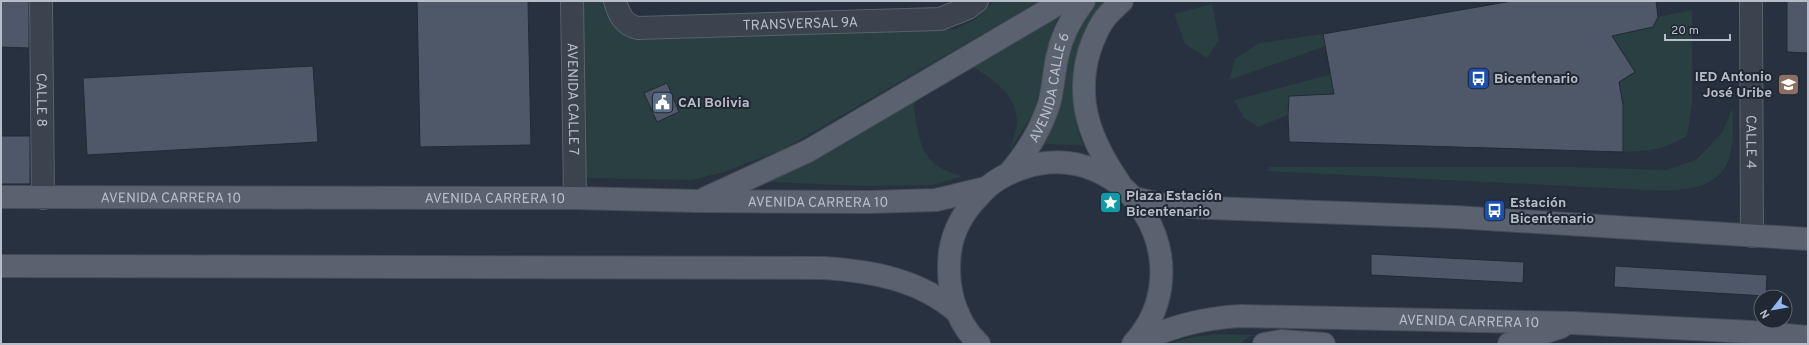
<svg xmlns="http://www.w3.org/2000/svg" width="1809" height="345" viewBox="0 0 1809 345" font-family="Overpass,sans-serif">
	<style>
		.green { fill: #2a3f41 }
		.building { fill: #4e5868; stroke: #222a36 }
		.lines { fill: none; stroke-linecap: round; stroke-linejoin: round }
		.minor-casing { stroke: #59616c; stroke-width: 24 }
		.tertiary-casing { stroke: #59616c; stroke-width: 24 }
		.primary-casing { stroke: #454c58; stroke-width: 24 }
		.minor { stroke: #3b434f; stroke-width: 22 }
		.tertiary { stroke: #3b434f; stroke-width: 22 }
		.primary { stroke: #5a626f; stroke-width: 22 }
		.labels { text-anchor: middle; stroke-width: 4; stroke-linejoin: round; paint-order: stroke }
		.street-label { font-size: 14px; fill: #b8bec9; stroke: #202834 }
		.poi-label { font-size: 14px; font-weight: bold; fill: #b8bec9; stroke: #202834; text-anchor: start }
	</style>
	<rect width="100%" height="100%" fill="#27313f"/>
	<path class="green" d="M583 1H609L629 36 641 40 956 29 976 19 994 1H1039L782 150 724 172 692 180 586 178Z
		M1095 1H1109C1101 11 1091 22 1085 33 1067 67 1070 110 1083 145L1042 144 1055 121 1060 105 1064 87 1066 57 1074 32 1091 5Z
		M1212 4 1219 40 1207 58 1185 44 1174 14Z
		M1692 10V104L1687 136C1662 150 1651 151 1623 152V105L1619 82 1635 72 1612 36 1653 27 1658 17Z
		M1059 15 1053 29 1035 110 1010 150C1013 139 1019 125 1016 113 1011 91 989 76 971 66Z
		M1323 34 1326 46 1229 80 1235 59 1259 43Z
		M1332 74 1334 94 1290 96 1288 115 1258 127 1244 118 1234 100Z
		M913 99C919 138 918 166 963 176L933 185 866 186 767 182 803 165Z
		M1733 107C1732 138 1738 171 1703 185 1693 189 1678 189 1667 191L1267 171 1270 167H1570L1666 170 1696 160 1722 133Z
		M1216 334 1253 335 1239 344H1169L1187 338Z"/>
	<path class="building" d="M1 1H29V48L1 47Z
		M417 1H528L531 145 420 147Z
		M1512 1H1656L1658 17 1653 27 1612 36 1635 72 1619 82 1623 105V152L1289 142 1288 115 1289 96 1334 94 1323 34Z
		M1787 1H1808V53L1787 52Z
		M313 66 318 142 87 155 83 78Z
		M667 83 679 112 657 122 644 93Z
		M1 136H30V184H1Z
		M1371 254 1524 262 1523 283 1371 275Z
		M1615 266 1767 275 1766 296 1614 287Z"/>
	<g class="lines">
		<defs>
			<g id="minor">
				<path id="s1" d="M41 1 43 198"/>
				<path id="s2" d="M615 1C619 15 624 25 638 28L940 19 968 8 977 1"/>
				<path id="s3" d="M1751 1 1752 236"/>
			</g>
			<g id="tertiary">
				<path id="s4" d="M572 1 575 198"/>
			</g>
			<g id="primary">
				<path id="s5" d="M1010 172C1027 152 1041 129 1049 104 1053 89 1054 73 1057 58 1061 37 1071 18 1084 1"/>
				<path d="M1119 182C1091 141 1075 102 1089 52 1093 40 1098 26 1107 16 1111 11 1117 6 1122 1"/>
				<path id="s6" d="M1 197 575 198 697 201 869 202 936 200 986 188"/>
				<path d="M706 198 808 151 1063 1"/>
				<path d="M1134 198 1164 205 1210 208 1455 217 1808 239"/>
				<path d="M1 266 824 268C872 271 921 280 958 313"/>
				<path id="s7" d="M1134 343C1172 327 1200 318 1241 316L1573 323 1752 332 1808 337"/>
				<path d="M979 344C954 320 946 286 950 252 953 230 964 211 980 195 992 181 1006 174 1023 168 1127 134 1206 264 1133 344"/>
				<path d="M1264 344 1281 341 1324 344"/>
				<path d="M1509 344 1561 327"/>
			</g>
		</defs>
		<use href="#minor" class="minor-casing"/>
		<use href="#tertiary" class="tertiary-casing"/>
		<use href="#primary" class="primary-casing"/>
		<use href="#minor" class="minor"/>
		<use href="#tertiary" class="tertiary"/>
		<use href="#primary" class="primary"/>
	</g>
	<defs>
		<symbol id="bus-square" viewBox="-11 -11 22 22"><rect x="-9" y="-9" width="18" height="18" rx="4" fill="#1a4fb4" stroke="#202834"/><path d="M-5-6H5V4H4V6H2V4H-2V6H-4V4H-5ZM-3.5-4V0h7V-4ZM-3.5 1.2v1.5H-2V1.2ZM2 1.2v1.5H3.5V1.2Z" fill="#fff"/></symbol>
		<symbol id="school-square" viewBox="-11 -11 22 22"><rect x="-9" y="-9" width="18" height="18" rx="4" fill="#8d6e63" stroke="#202834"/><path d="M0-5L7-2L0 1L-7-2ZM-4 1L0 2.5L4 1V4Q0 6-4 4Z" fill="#fff"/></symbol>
		<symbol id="civic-square" viewBox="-11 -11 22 22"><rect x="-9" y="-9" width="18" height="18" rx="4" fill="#5c6f8a" stroke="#202834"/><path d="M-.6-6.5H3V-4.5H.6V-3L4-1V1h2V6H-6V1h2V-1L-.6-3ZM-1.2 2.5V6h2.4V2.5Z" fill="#fff"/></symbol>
		<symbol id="sight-square" viewBox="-11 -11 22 22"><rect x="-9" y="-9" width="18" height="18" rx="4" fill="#0f9aa8" stroke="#202834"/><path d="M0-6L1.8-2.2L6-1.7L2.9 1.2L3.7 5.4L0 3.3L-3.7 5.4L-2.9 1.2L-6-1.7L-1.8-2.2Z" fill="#fff"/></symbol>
	</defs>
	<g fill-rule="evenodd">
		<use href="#bus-square" x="1466" y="66" width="25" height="25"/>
		<use href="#school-square" x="1776" y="72" width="25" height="25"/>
		<use href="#civic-square" x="650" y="90" width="25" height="25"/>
		<use href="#sight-square" x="1098" y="190" width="25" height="25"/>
		<use href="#bus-square" x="1482" y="198" width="25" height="25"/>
	</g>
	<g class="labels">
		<g class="street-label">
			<text dy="5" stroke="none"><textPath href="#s2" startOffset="200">TRANSVERSAL 9A</textPath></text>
			<text dy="5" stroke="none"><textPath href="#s5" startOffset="95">AVENIDA CALLE 6</textPath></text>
			<text dy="5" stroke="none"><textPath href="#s4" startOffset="98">AVENIDA CALLE 7</textPath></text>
			<text dy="5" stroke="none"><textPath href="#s1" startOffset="99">CALLE 8</textPath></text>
			<text dy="5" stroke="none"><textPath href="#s3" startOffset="141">CALLE 4</textPath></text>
			<text dy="5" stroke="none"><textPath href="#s6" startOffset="170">AVENIDA CARRERA 10</textPath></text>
			<text dy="5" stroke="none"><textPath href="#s6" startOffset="494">AVENIDA CARRERA 10</textPath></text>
			<text dy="5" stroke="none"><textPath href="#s6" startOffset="817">AVENIDA CARRERA 10</textPath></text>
			<text dy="5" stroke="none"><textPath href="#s7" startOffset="339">AVENIDA CARRERA 10</textPath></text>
		</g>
		<g class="poi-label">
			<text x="1772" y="81" text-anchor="end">IED Antonio<tspan x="1772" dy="16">José Uribe</tspan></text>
			<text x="1494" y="83">Bicentenario</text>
			<text x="678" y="107">CAI Bolivia</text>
			<text x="1126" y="200">Plaza Estación<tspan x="1126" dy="16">Bicentenario</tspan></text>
			<text x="1510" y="207">Estación<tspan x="1510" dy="16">Bicentenario</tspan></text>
		</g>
	</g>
	<rect width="1809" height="345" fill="none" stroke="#b8bec9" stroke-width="4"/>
	<g transform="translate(1773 309) rotate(239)"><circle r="19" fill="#202834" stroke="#5d6470"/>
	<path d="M0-3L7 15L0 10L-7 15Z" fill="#95b8f1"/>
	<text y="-6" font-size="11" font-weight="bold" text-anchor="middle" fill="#b8bec9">N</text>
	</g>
	<path d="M1665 34v6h65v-6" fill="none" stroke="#b8bec9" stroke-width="2"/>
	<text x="1671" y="34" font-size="12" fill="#b8bec9" stroke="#202834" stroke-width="3" paint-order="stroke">20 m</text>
</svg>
